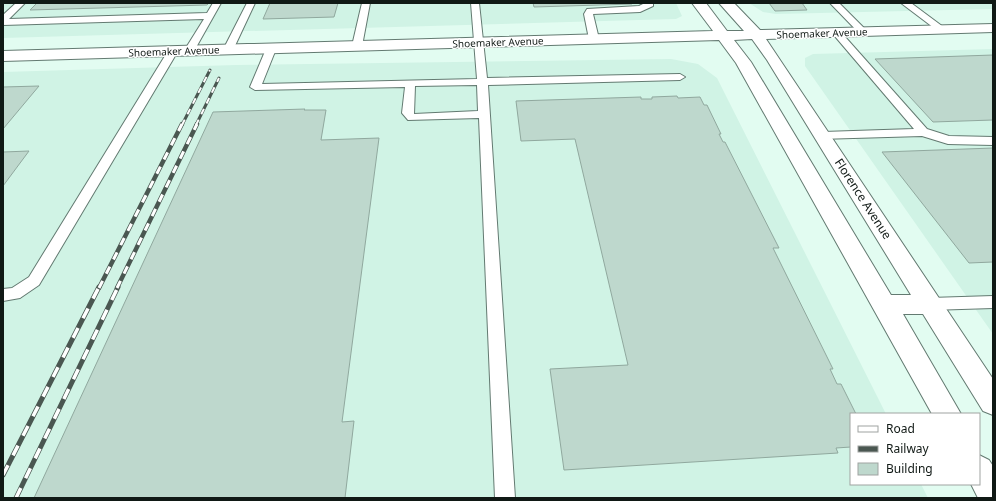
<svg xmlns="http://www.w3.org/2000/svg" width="996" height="501" viewBox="0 0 996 501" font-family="'Noto Sans',sans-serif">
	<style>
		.built { fill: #d0f3e5 }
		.building { fill: #bed8cd; stroke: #90a89e }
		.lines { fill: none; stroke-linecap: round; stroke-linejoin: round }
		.lane-casing { stroke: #637a71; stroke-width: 2 }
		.secondary-casing { stroke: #637a71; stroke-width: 2 }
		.lane { fill: #fff; fill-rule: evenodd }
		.secondary { fill: #fff; fill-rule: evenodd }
		.rail-far2-casing { stroke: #4a5751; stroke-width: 3 }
		.rail-far1-casing { stroke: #4a5751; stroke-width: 4.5 }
		.rail-casing { stroke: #4a5751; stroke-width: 5 }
		.rail-far2 { stroke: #fff; stroke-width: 2; stroke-dasharray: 6; stroke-linecap: butt }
		.rail-far1 { stroke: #fff; stroke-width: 3; stroke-dasharray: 8; stroke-linecap: butt }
		.rail { stroke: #fff; stroke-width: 3.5; stroke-dasharray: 11; stroke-linecap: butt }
		.labels { text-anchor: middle; stroke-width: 3; stroke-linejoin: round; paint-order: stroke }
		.far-street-label { font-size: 10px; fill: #101915; stroke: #fff }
		.street-label { font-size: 12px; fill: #101915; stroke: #fff }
	</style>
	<rect width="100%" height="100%" fill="#e2fcf1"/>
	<path class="built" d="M3 3H676L682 16 676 19 639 20 3 38Z
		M749 3H993V9L776 14 763 12Z
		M993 49V334L805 66V58L813 54Z
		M671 59 698 64 717 78 886 414H851V484H921L928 498H3V72L236 65Z"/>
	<path class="building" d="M37 3H209L207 5 30 10Z
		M270 3H338L334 17 263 19Z
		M533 3H632V4L534 7Z
		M769 3H802L807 10 775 11Z
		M993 55V120L933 122 875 59Z
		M39 86 3 129V87Z
		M677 96 678 98 700 97 704 105H707L721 134H719L723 142H725L779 248H773L833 369H830L837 384H841L856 414H851V447L836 448 838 453 564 470 550 369 628 365 575 139 521 141 516 101 641 97V99H652V97Z
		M305 109 304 110H326L321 140 379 138 342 422 354 421 345 498H34L213 112Z
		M993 148V262L969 263 882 152Z
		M29 151 3 186V152Z"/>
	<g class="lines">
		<defs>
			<path id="lane" d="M16 3H25L9 19 207 13 213 3H221L194 51 189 54 184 51 204 19 3 25V15Z
				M247 3H255L233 50 228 53 225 52 223 50Z
				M362 3H370L362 46 357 49 352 46Z
				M471 3H479L487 78 680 74 685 77 680 80 488 85 515 498H495L479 118 408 120 402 113 405 87 255 90 250 87 266 49 271 46 276 49 262 84 477 79ZM477 85 478 111 414 114 415 86Z
				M645 3H653V6L640 12 593 14 599 39 594 42 589 39 584 14 587 9 639 6Z
				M830 3H839L866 30V34H860Z
				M901 3H911L946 29 941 32 938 31Z
				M836 29 839 30 927 129 949 136 993 137V145L948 144 922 136 819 139 817 136 823 132 914 129 833 34 831 32Z
				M173 48 178 51 39 285 20 298 3 301V289L12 288 29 277 168 51Z
				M993 296V308L930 310 925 308 922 304 925 300 930 298Z"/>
			<path id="secondary" d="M692 3H706L727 31H744L719 3H734L760 30 993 24V32L766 39 993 379V415L983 411 923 314H903L961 414H932L736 63 719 40 3 61V51L713 31ZM752 39 767 60 911 295H891L751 62 734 40Z
				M979 455 989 460 993 466V498H978L971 484H979Z"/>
		</defs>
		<use href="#lane" class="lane-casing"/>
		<use href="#secondary" class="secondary-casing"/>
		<use href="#lane" class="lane"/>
		<use href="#secondary" class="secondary"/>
		<defs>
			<path id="rail-far2" d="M182 125 210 70
				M196 125 219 78"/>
			<path id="rail-far1" d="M99 288 182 124
				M117 288 197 124"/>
			<path id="rail" d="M3 475 99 287
				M16 498 118 287"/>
		</defs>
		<use href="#rail-far2" class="rail-far2-casing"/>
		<use href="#rail-far1" class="rail-far1-casing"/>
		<use href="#rail" class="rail-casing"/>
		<use href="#rail-far2" class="rail-far2"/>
		<use href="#rail-far1" class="rail-far1"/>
		<use href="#rail" class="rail"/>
	</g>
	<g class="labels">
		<g class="far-street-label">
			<text transform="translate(822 33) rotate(-2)" y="4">Shoemaker Avenue</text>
			<text transform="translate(498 42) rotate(-2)" y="4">Shoemaker Avenue</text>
			<text transform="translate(174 51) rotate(-2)" y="4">Shoemaker Avenue</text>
		</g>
		<g class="street-label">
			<text transform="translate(863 199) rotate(57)" y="4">Florence Avenue</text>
		</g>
	</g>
	<rect width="996" height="501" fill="none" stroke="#101915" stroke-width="8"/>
	<rect x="850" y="413" width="130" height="72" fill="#ffffff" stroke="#9fa3a1"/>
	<rect x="858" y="426" width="20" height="6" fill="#ffffff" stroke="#9fa3a1"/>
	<text x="886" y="433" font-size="12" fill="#101915">Road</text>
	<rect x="858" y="446" width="20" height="6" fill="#4a5751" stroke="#9fa3a1"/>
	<text x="886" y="453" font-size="12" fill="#101915">Railway</text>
	<rect x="858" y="463" width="20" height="12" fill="#bed8cd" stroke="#9fa3a1"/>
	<text x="886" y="473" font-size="12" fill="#101915">Building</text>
</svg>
